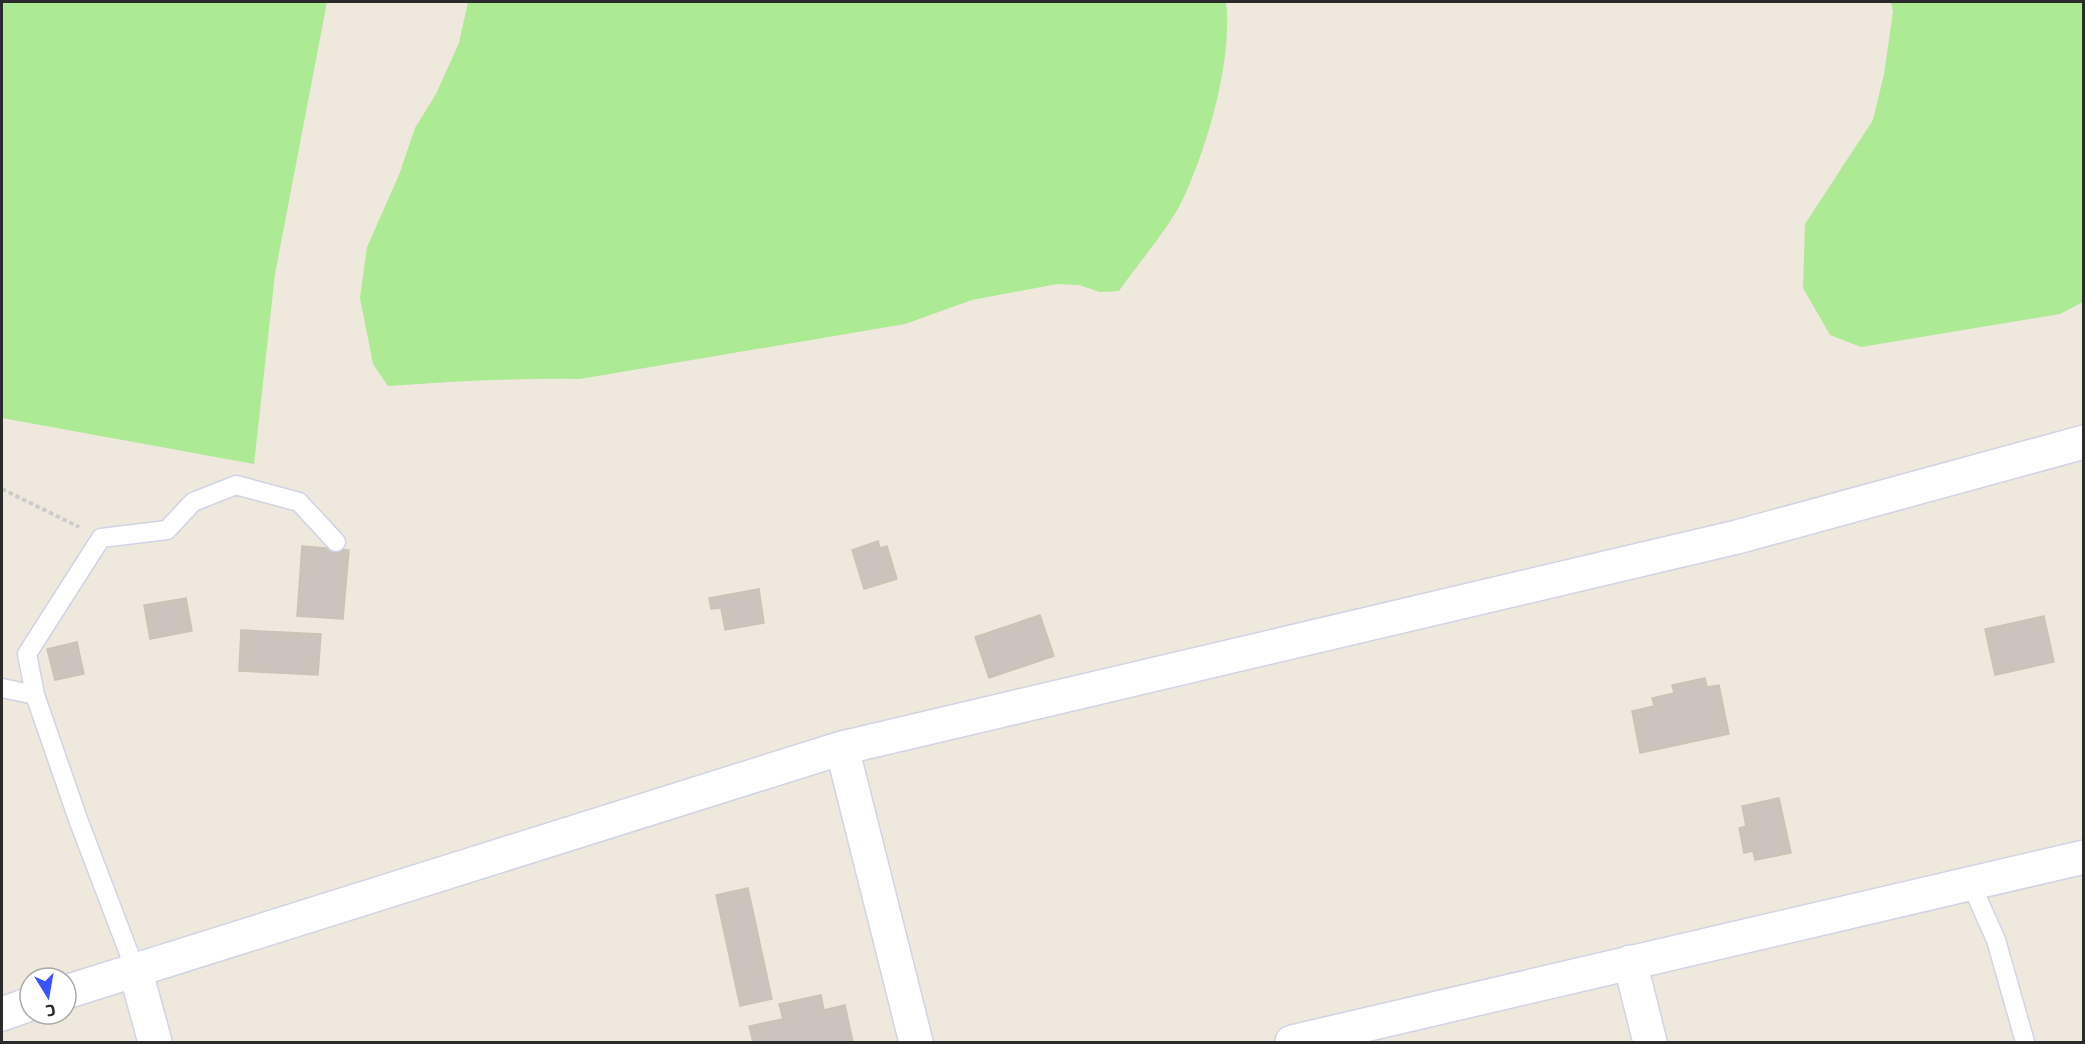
<svg xmlns="http://www.w3.org/2000/svg" width="2085" height="1044" viewBox="0 0 2085 1044" font-family="'Exo 2',sans-serif">
	<style>
		.green { fill: #acea93 }
		.building { fill: #cac4bc; stroke: #cac4b5; stroke-width: 1.5 }
		.lines { fill: none; stroke-linecap: round; stroke-linejoin: round }
		.lane-casing { stroke: #d1d4e6; stroke-width: 21 }
		.street-casing { stroke: #d1d4e6; stroke-width: 36 }
		.path { stroke: #ccc; stroke-width: 4; stroke-dasharray: 4.5 3; stroke-linecap: butt }
		.lane { stroke: #fff; stroke-width: 18 }
		.street { stroke: #fff; stroke-width: 33 }
	</style>
	<rect width="100%" height="100%" fill="#efe8dc"/>
	<path class="green" d="M2 2H327L275 274 254 464 2 418Z
		M468 2H1226C1233 60 1207 148 1182 201 1169 228 1137 265 1119 291L1100 292 1079 285 1057 284 972 300 905 324 580 379C515 378 452 381 388 386L373 364 360 298 367 247 399 175 415 128 436 94 459 43Z
		M1891 2H2083V302L2060 314 1861 347 1830 335 1803 288 1805 224 1873 120 1884 74 1893 12Z"/>
	<path class="building" d="M878 541 880 548 887 546 897 579 864 589 852 550Z
		M302 546 349 550 343 619 297 616Z
		M759 589 764 623 725 630 721 608 711 609 709 598Z
		M186 598 192 631 150 639 144 605Z
		M1040 615 1054 656 989 678 975 637Z
		M2044 616 2054 662 1995 675 1985 629Z
		M241 630 321 634 318 675 239 671Z
		M77 642 84 674 55 680 47 649Z
		M1705 678 1707 687 1719 685 1729 734 1640 753 1632 711 1654 706 1652 698 1674 693 1672 685Z
		M1779 798 1791 853 1755 860 1753 851 1744 853 1739 828 1746 826 1742 806Z
		M748 888 772 999 740 1006 716 895Z
		M821 995 824 1010 845 1005 853 1042H753L749 1026 783 1019 779 1004Z"/>
	<g class="lines">
		<defs>
			<path id="lane" d="M2 688 35 695 27 654 101 538 167 530 193 502 236 485 299 502 336 542
				M35 695 79 822 135 969
				M1971 884 1996 940 2025 1042"/>
			<path id="street" d="M842 748 916 1042
				M1630 962 1650 1042
				M135 969 155 1042
				M66 992 842 748 1737 537 2084 442
				M2 1014 30 1004
				M1292 1042 2084 857"/>
		</defs>
		<use href="#lane" class="lane-casing"/>
		<use href="#street" class="street-casing"/>
		<path class="path" d="M2 489 79 527"/>
		<use href="#lane" class="lane"/>
		<use href="#street" class="street"/>
	</g>
	<rect width="2085" height="1044" fill="none" stroke="#2b2b2b" stroke-width="6"/>
	<g transform="translate(48 996) rotate(169)"><circle r="28" fill="#ffffff" stroke="#aaaaaa" stroke-width="1.5"/>
	<path d="M0-4.5L10 22L0 15L-10 22Z" fill="#3953ff"/>
	<text y="-9" font-size="16" font-weight="bold" text-anchor="middle" fill="#2b2b2b">С</text>
	</g>
</svg>
